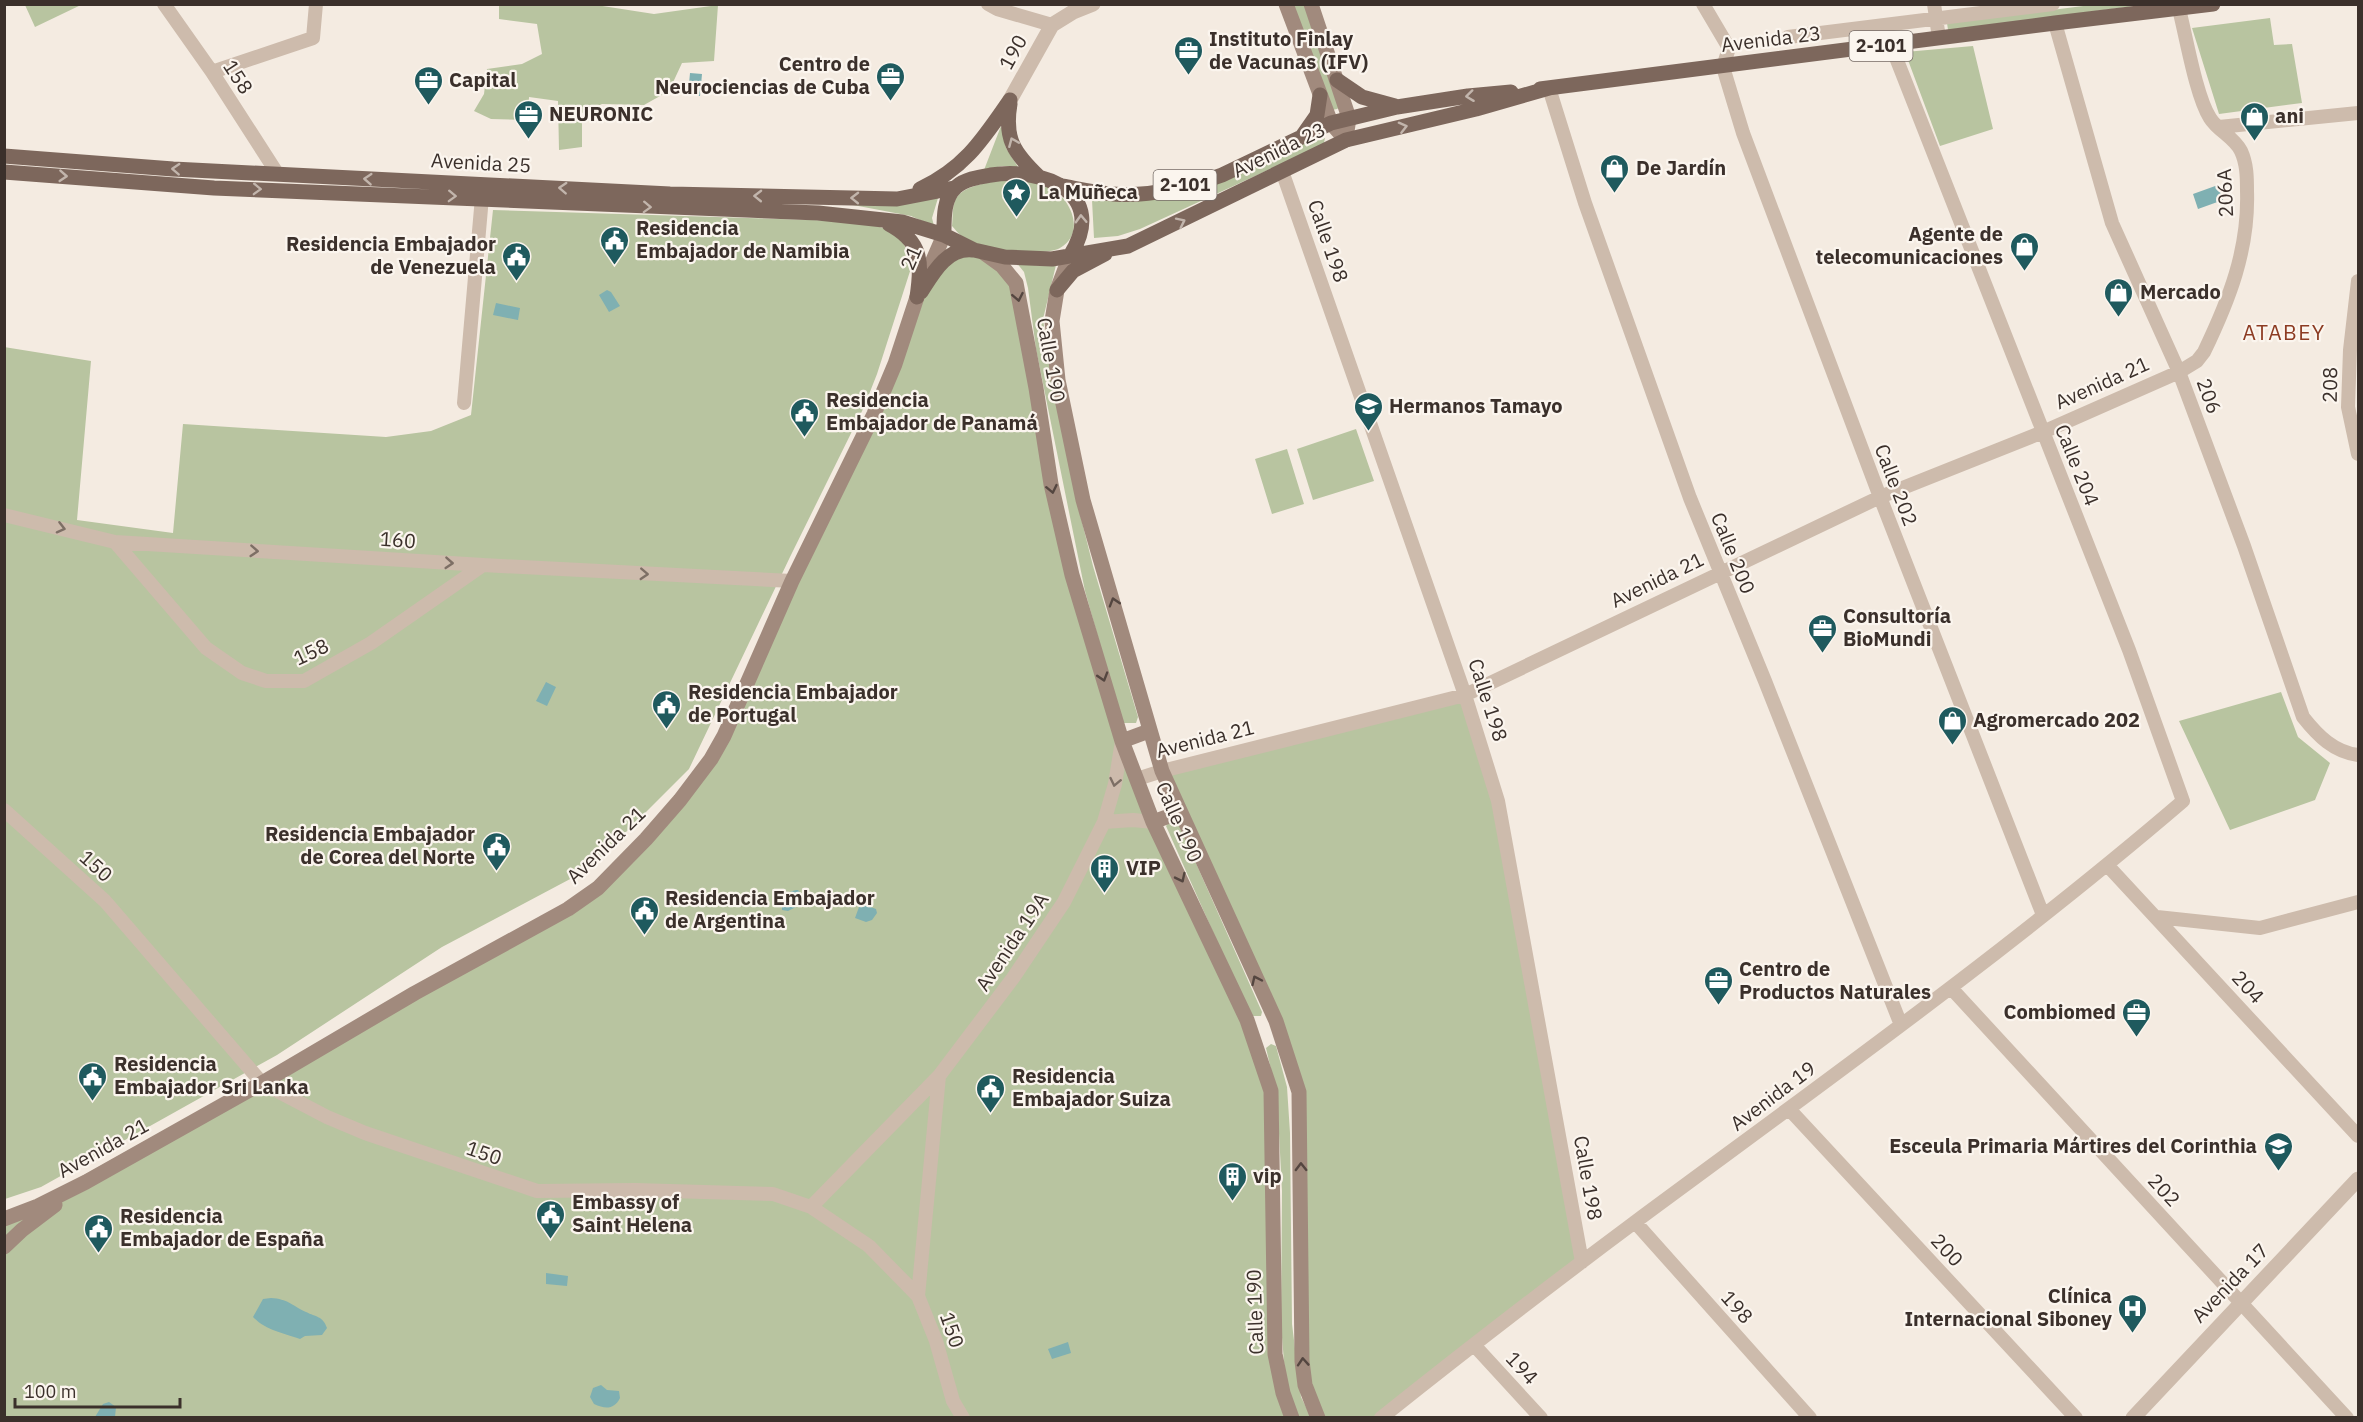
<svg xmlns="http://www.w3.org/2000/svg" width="2363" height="1422" viewBox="0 0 2363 1422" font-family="'IBM Plex Sans',sans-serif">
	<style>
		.green { fill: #b8c4a0 }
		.water { fill: #7fb0b2 }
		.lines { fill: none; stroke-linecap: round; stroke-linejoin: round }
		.minor { stroke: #cdbbac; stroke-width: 14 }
		.tertiary { stroke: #cdbbac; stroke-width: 15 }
		.secondary { stroke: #a18a7d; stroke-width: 15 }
		.primary { stroke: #7d675c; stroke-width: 15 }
		.oneway { stroke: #c2b5ac }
		.oneway2 { stroke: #544640 }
		.oneway3 { stroke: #7d6f65 }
		.labels { text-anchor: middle; stroke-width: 4.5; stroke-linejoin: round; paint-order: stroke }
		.shield { fill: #fbf5ee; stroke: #756b66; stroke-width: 1.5 }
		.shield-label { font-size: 18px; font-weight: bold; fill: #3b302b }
		.poi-label { font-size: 20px; font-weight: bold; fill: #3b302b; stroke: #fbf5ee; text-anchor: start }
		.street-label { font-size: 20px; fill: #3b302b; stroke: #fbf5ee }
		.neighbourhood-label { font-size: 21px; letter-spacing: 1.5px; fill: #8c3b22; stroke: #fbf5ee }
	</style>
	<rect width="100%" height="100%" fill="#f4ebe1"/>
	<path class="green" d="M83 4 35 27 25 5V4Z
		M499 5H596L654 14 718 5 714 61 682 63 669 91 644 105 602 104 582 113V147L559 150 558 101 529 97 528 120 491 119 474 111 484 94 487 69 522 64 542 54 537 24 499 19Z
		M1293 5H1306L1340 107 1337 109 1332 110Z
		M2091 5H2143L1948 30 1947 23Z
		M2270 18 2274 45 2292 44 2302 103 2219 114 2192 28Z
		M1973 46 1993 129 1940 146 1905 52Z
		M1001 126 1006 148 1018 167 1002 166 984 170Z
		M1322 134 1325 138 1324 143 1318 147 1140 229 1118 236 1094 238 1092 200 1155 199Z
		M1016 179C1026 181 1039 181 1048 186 1070 197 1087 232 1060 248 1045 257 990 249 973 243 964 240 958 233 952 226 953 218 952 208 955 201 961 183 1000 181 1016 179Z
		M938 198 932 218 934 226 911 216 853 205Z
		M493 210 843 221C878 225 903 226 912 265L877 374 864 407 790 557 689 769 589 869 442 947 277 1055 41 1187 5 1199 4 347 91 361 77 520 173 533 183 424 386 437 431 431 471 415Z
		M974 250 1016 283 1051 484 1122 741 1271 1091 1275 1354 1292 1417 5 1418V1219L598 888 711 759 932 274Z
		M1016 262 1041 266 1056 265 1043 319 1052 383 1078 506 1093 566 1138 717 1136 723H1124L1121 719 1085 591 1036 349 1028 288 1024 272Z
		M1356 429 1374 481 1313 500 1297 449Z
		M1287 449 1304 504 1272 514 1255 459Z
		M2281 692 2298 737 2330 763 2315 800 2230 830 2179 721Z
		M1465 695 1498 801 1582 1262 1381 1417H1318L1305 1385 1299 1091 1162 771Z
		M1169 822H1175L1179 825 1262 1012 1261 1016H1252L1248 1011 1166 826Z
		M1271 1044 1276 1046 1287 1087 1290 1133 1292 1324 1301 1397 1311 1417H1299L1292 1401 1285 1374 1281 1325 1282 1191 1277 1095 1266 1048Z"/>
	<path class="water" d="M690 73 702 74 700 96 688 95Z
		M2218 185 2223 200 2198 209 2193 194Z
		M607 290 611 292 620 306 609 312 599 295Z
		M496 303 520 308 518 320 493 315Z
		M546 682 556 687 547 706 536 701Z
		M798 890 802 895 796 907 788 911 782 910C782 900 787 890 798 890Z
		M865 905 876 909 877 913 872 920 866 922 855 918 859 907Z
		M546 1273 568 1276 567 1286 546 1284Z
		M271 1298C288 1299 291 1305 306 1312 316 1317 323 1316 327 1328L322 1335 305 1336 300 1339C281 1332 267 1331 253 1317L263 1299Z
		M1068 1342 1071 1353 1052 1359 1048 1349Z
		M601 1385 607 1390 619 1391 620 1398C614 1410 605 1409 594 1404L590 1397 593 1388Z
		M109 1402 116 1407 115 1417H95L103 1404Z"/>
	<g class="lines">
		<path class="minor" d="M164 4 212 72 277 173
			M988 4 997 9 1052 25
			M1703 4 1729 48 1723 67 1743 133 1880 497 2043 915
			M1934 4 1939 38
			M2055 23 2112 223 2179 372 2244 546 2303 717C2318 736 2334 752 2358 755
			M1788 37 2053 4
			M212 72 313 38 316 4
			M1549 88 1585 203 1690 498 1765 681 1901 1025
			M2219 127 2358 113
			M1282 171 1465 695 1498 801 1582 1262
			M2358 281 2350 350 2348 407 2358 454
			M464 403 482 197
			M4 515 115 542 483 565 792 581
			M115 542 206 648 242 673 266 681H304L371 643 483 565
			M1137 779 1162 771 1465 695 1880 497 2043 432 2179 372 2197 361 2204 352C2229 300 2249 250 2247 191 2247 178 2247 164 2241 151 2234 137 2218 131 2210 118 2196 96 2186 36 2179 9
			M4 810 105 901 262 1083 327 1117 365 1133 537 1191 635 1190 773 1194 811 1207 869 1246 918 1296 936 1341 953 1401 963 1418
			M1104 822 1133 820 1153 822
			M2108 866 2358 1136
			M2157 917 2260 928 2358 902
			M1951 988 2347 1418
			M1789 1109 2076 1418
			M811 1207 939 1076 1013 978 1064 902 1104 822 1115 784 1122 741
			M1635 1222 1810 1418
			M918 1296 939 1076
			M1474 1345 1541 1418
			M1381 1418C1465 1351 1549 1286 1635 1222 1820 1085 2008 951 2183 801L2129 650 1891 45"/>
		<path class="tertiary" d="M1010 100 1052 25 1073 12 1093 4
			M2133 1418 2358 1179"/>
		<path class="secondary" d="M1286 4 1331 123 1346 140
			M1311 4 1349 118 1347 131
			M984 253 1002 266 1016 283 1036 388 1051 484 1072 575 1122 741 1153 822 1247 1020 1271 1091 1275 1354 1283 1393 1292 1418
			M1070 256 1057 290 1052 321 1058 380 1083 500 1162 771 1276 1021 1299 1092 1302 1361 1305 1385 1318 1418
			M1122 741 1149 731
			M1153 822 1180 812
			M4 1219 38 1206 86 1182 262 1083 415 993 568 909 598 888 646 839 680 800 711 759 724 736 792 581 874 414 895 364 917 297 944 235
			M4 1247 22 1230 55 1205"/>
		<path class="primary" d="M1337 80 1362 97 1395 106
			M1540 89 2055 23 2213 4
			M1010 104C1004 139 1014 153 1039 177
			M1303 135 1317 115 1320 95
			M4 156 173 169 670 194 897 199 954 188
			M4 172 214 188 818 213 902 222 944 235 974 250 1005 257 1052 259 1128 246 1346 140 1476 109 1549 88
			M1063 186C1079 189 1096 193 1113 194 1149 197 1189 187 1222 175L1331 123 1397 107 1468 96 1511 92
			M920 189C965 168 983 139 1010 100
			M889 224C923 242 922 263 917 297
			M944 235C944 220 943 198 956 187 965 179 979 177 991 175 1044 167 1109 193 1070 256
			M1057 290 1073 271 1105 254
			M921 292C933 273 947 247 973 250"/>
	</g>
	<defs><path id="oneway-chevron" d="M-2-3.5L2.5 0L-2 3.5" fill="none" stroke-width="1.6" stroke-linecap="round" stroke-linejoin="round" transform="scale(1.5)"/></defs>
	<g class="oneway">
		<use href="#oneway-chevron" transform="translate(1470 96) rotate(173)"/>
		<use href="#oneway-chevron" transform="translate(1403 127) rotate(-14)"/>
		<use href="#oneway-chevron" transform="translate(1013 142) rotate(-113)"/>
		<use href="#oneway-chevron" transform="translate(176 169) rotate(-177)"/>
		<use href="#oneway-chevron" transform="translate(63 176) rotate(4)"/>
		<use href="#oneway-chevron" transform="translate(368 179) rotate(-176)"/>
		<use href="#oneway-chevron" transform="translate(563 188) rotate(-177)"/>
		<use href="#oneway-chevron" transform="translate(257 189) rotate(2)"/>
		<use href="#oneway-chevron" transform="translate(452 196) rotate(2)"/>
		<use href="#oneway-chevron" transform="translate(758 196) rotate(-179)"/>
		<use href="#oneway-chevron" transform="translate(855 198) rotate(-179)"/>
		<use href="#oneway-chevron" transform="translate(647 207) rotate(2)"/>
		<use href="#oneway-chevron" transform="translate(1081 219) rotate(-92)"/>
		<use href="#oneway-chevron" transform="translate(1181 222) rotate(-26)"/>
	</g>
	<g class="oneway2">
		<use href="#oneway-chevron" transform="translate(1018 297) rotate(79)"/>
		<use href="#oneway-chevron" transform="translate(1052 489) rotate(78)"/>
		<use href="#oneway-chevron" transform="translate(1114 602) rotate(-107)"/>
		<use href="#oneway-chevron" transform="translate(1103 677) rotate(73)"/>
		<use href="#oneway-chevron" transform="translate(1181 878) rotate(64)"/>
		<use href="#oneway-chevron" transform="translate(1256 980) rotate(-115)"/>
		<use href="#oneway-chevron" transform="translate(1301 1167) rotate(-91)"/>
		<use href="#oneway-chevron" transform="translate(1303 1362) rotate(-94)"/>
	</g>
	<g class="oneway3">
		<use href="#oneway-chevron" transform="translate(61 528) rotate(14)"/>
		<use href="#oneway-chevron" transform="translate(254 551) rotate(4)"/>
		<use href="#oneway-chevron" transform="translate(449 563) rotate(4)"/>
		<use href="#oneway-chevron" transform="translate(644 574) rotate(3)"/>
		<use href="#oneway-chevron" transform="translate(1115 782) rotate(102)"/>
	</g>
	<defs>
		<symbol id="office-pin" viewBox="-11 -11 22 30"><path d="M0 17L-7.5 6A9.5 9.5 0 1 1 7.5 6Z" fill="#1f5a5e" stroke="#fbf5ee"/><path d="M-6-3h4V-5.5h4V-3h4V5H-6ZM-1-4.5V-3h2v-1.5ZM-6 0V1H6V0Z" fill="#fff"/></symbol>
		<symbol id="shop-pin" viewBox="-11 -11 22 30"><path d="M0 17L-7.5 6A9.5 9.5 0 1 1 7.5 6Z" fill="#1f5a5e" stroke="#fbf5ee"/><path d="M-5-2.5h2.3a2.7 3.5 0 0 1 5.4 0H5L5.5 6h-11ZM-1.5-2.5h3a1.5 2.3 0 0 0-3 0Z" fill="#fff"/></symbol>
		<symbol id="sight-pin" viewBox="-11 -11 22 30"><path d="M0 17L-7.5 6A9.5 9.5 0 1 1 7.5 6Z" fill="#1f5a5e" stroke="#fbf5ee"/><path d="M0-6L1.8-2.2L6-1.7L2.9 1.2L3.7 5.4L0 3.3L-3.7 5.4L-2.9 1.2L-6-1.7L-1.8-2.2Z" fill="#fff"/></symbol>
		<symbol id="civic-pin" viewBox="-11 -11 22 30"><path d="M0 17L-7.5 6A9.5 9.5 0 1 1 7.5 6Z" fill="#1f5a5e" stroke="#fbf5ee"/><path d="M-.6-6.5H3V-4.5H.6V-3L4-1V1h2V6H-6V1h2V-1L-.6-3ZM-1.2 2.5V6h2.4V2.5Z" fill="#fff"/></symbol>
		<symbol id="university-pin" viewBox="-11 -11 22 30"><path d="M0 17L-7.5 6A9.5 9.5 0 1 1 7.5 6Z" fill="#1f5a5e" stroke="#fbf5ee"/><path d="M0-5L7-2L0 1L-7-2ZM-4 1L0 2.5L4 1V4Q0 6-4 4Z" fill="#fff"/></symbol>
		<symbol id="building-pin" viewBox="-11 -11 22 30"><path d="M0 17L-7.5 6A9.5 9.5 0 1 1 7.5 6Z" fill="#1f5a5e" stroke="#fbf5ee"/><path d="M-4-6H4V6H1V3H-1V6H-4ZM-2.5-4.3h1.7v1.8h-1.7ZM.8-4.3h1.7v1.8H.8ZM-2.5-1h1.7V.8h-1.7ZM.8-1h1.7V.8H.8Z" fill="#fff"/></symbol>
		<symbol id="school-pin" viewBox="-11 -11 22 30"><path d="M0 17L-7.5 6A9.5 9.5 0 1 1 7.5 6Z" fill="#1f5a5e" stroke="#fbf5ee"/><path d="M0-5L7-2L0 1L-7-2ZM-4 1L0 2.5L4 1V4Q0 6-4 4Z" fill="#fff"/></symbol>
		<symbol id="hospital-pin" viewBox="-11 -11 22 30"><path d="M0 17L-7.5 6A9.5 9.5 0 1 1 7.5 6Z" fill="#1f5a5e" stroke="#fbf5ee"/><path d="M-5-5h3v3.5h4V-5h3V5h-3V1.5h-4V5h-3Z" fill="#fff"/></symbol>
	</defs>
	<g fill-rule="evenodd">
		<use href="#office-pin" x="1172" y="34" width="33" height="45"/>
		<use href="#office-pin" x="874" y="60" width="33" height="45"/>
		<use href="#office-pin" x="412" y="64" width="33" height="45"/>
		<use href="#office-pin" x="512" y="98" width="33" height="45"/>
		<use href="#shop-pin" x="2238" y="100" width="33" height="45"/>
		<use href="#shop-pin" x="1598" y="152" width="33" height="45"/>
		<use href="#sight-pin" x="1000" y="176" width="33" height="45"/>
		<use href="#civic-pin" x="598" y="224" width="33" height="45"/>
		<use href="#shop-pin" x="2008" y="230" width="33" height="45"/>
		<use href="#civic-pin" x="500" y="240" width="33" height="45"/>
		<use href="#shop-pin" x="2102" y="276" width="33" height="45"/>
		<use href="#university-pin" x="1352" y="390" width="33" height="45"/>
		<use href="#civic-pin" x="788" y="396" width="33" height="45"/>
		<use href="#office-pin" x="1806" y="612" width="33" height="45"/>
		<use href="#civic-pin" x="650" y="688" width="33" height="45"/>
		<use href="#shop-pin" x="1936" y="704" width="33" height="45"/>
		<use href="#civic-pin" x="480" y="830" width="33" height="45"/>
		<use href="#building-pin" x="1088" y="852" width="33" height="45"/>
		<use href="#civic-pin" x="628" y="894" width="33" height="45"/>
		<use href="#office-pin" x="1702" y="964" width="33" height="45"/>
		<use href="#office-pin" x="2120" y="996" width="33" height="45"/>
		<use href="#civic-pin" x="76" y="1060" width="33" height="45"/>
		<use href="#civic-pin" x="974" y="1072" width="33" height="45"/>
		<use href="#school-pin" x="2262" y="1130" width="33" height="45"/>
		<use href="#building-pin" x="1216" y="1160" width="33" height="45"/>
		<use href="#civic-pin" x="534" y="1198" width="33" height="45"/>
		<use href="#civic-pin" x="82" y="1212" width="33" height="45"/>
		<use href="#hospital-pin" x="2116" y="1292" width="33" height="45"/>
	</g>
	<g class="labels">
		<g class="shield">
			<rect x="1849.5" y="31" width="63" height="30" rx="4.5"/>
			<rect x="1153.5" y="170" width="63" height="30" rx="4.5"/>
		</g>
		<g class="shield-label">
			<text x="1881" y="52">2-101</text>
			<text x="1185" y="191">2-101</text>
		</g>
		<g class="poi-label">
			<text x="1209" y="46">Instituto Finlay<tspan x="1209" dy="23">de Vacunas (IFV)</tspan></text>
			<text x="870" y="71" text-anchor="end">Centro de<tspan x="870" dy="23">Neurociencias de Cuba</tspan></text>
			<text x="449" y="87">Capital</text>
			<text x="549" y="121">NEURONIC</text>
			<text x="2275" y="123">ani</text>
			<text x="1636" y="175">De Jardín</text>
			<text x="1038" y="199">La Muñeca</text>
			<text x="636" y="235">Residencia<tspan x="636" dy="23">Embajador de Namibia</tspan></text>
			<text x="2003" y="241" text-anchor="end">Agente de<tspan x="2003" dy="23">telecomunicaciones</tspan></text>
			<text x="496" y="251" text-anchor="end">Residencia Embajador<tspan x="496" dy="23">de Venezuela</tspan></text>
			<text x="2140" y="299">Mercado</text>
			<text x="826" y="407">Residencia<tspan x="826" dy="23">Embajador de Panamá</tspan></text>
			<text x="1389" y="413">Hermanos Tamayo</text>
			<text x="1843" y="623">Consultoría<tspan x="1843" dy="23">BioMundi</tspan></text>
			<text x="688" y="699">Residencia Embajador<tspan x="688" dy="23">de Portugal</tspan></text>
			<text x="1973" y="727">Agromercado 202</text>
			<text x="475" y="841" text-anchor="end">Residencia Embajador<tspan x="475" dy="23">de Corea del Norte</tspan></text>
			<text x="1126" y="875">VIP</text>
			<text x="665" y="905">Residencia Embajador<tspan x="665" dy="23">de Argentina</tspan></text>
			<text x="1739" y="976">Centro de<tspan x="1739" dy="23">Productos Naturales</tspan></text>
			<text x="2116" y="1019" text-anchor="end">Combiomed</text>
			<text x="114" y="1071">Residencia<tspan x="114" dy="23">Embajador Sri Lanka</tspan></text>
			<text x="1012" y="1083">Residencia<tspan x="1012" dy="23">Embajador Suiza</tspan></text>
			<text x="2257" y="1153" text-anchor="end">Esceula Primaria Mártires del Corinthia</text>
			<text x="1253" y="1183">vip</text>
			<text x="572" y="1209">Embassy of<tspan x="572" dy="23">Saint Helena</tspan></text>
			<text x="120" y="1223">Residencia<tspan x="120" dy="23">Embajador de España</tspan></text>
			<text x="2112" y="1303" text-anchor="end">Clínica<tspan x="2112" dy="23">Internacional Siboney</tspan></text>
		</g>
		<g class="street-label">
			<text transform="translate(1771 39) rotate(-7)" y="7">Avenida 23</text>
			<text transform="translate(1013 52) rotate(-61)" y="7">190</text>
			<text transform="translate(238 77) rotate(57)" y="7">158</text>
			<text transform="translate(1279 150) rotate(-26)" y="7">Avenida 23</text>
			<text transform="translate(481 163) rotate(3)" y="7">Avenida 25</text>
			<text transform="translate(2225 193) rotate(-93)" y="7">206A</text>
			<text transform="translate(1328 241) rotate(71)" y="7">Calle 198</text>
			<text transform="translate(911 258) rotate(-67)" y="7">21</text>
			<text transform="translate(1051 360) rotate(80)" y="7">Calle 190</text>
			<text transform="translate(2102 383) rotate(-24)" y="7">Avenida 21</text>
			<text transform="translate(2330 385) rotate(-89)" y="7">208</text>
			<text transform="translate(2209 396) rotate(70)" y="7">206</text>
			<text transform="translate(2077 465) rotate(68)" y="7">Calle 204</text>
			<text transform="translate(1896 485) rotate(69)" y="7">Calle 202</text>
			<text transform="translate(398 540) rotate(4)" y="7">160</text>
			<text transform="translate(1733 553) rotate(68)" y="7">Calle 200</text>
			<text transform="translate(1657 580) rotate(-26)" y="7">Avenida 21</text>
			<text transform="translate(311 652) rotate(-25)" y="7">158</text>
			<text transform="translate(1488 700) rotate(72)" y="7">Calle 198</text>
			<text transform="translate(1205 739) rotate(-14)" y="7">Avenida 21</text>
			<text transform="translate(1179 822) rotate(66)" y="7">Calle 190</text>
			<text transform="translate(606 845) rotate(-44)" y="7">Avenida 21</text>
			<text transform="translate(96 866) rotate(42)" y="7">150</text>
			<text transform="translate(1012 942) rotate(-56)" y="7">Avenida 19A</text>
			<text transform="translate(2248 987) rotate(47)" y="7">204</text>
			<text transform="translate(1773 1096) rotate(-37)" y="7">Avenida 19</text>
			<text transform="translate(103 1148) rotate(-29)" y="7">Avenida 21</text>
			<text transform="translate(484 1153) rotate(19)" y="7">150</text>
			<text transform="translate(1588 1178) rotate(80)" y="7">Calle 198</text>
			<text transform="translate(2164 1190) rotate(47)" y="7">202</text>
			<text transform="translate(1947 1250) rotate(47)" y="7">200</text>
			<text transform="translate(2230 1283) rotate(-46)" y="7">Avenida 17</text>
			<text transform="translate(1737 1307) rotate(48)" y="7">198</text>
			<text transform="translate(1255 1312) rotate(-92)" y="7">Calle 190</text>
			<text transform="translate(952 1330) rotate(71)" y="7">150</text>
			<text transform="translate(1522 1368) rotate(47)" y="7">194</text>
		</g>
		<g class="neighbourhood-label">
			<text x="2284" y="340">ATABEY</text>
		</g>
	</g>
	<rect width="2363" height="1422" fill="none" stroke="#3b302b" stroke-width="12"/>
	<path d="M15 1398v9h165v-9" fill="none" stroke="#3b302b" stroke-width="3"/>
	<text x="24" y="1398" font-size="18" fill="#3b302b" stroke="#fbf5ee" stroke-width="4.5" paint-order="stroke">100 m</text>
</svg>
